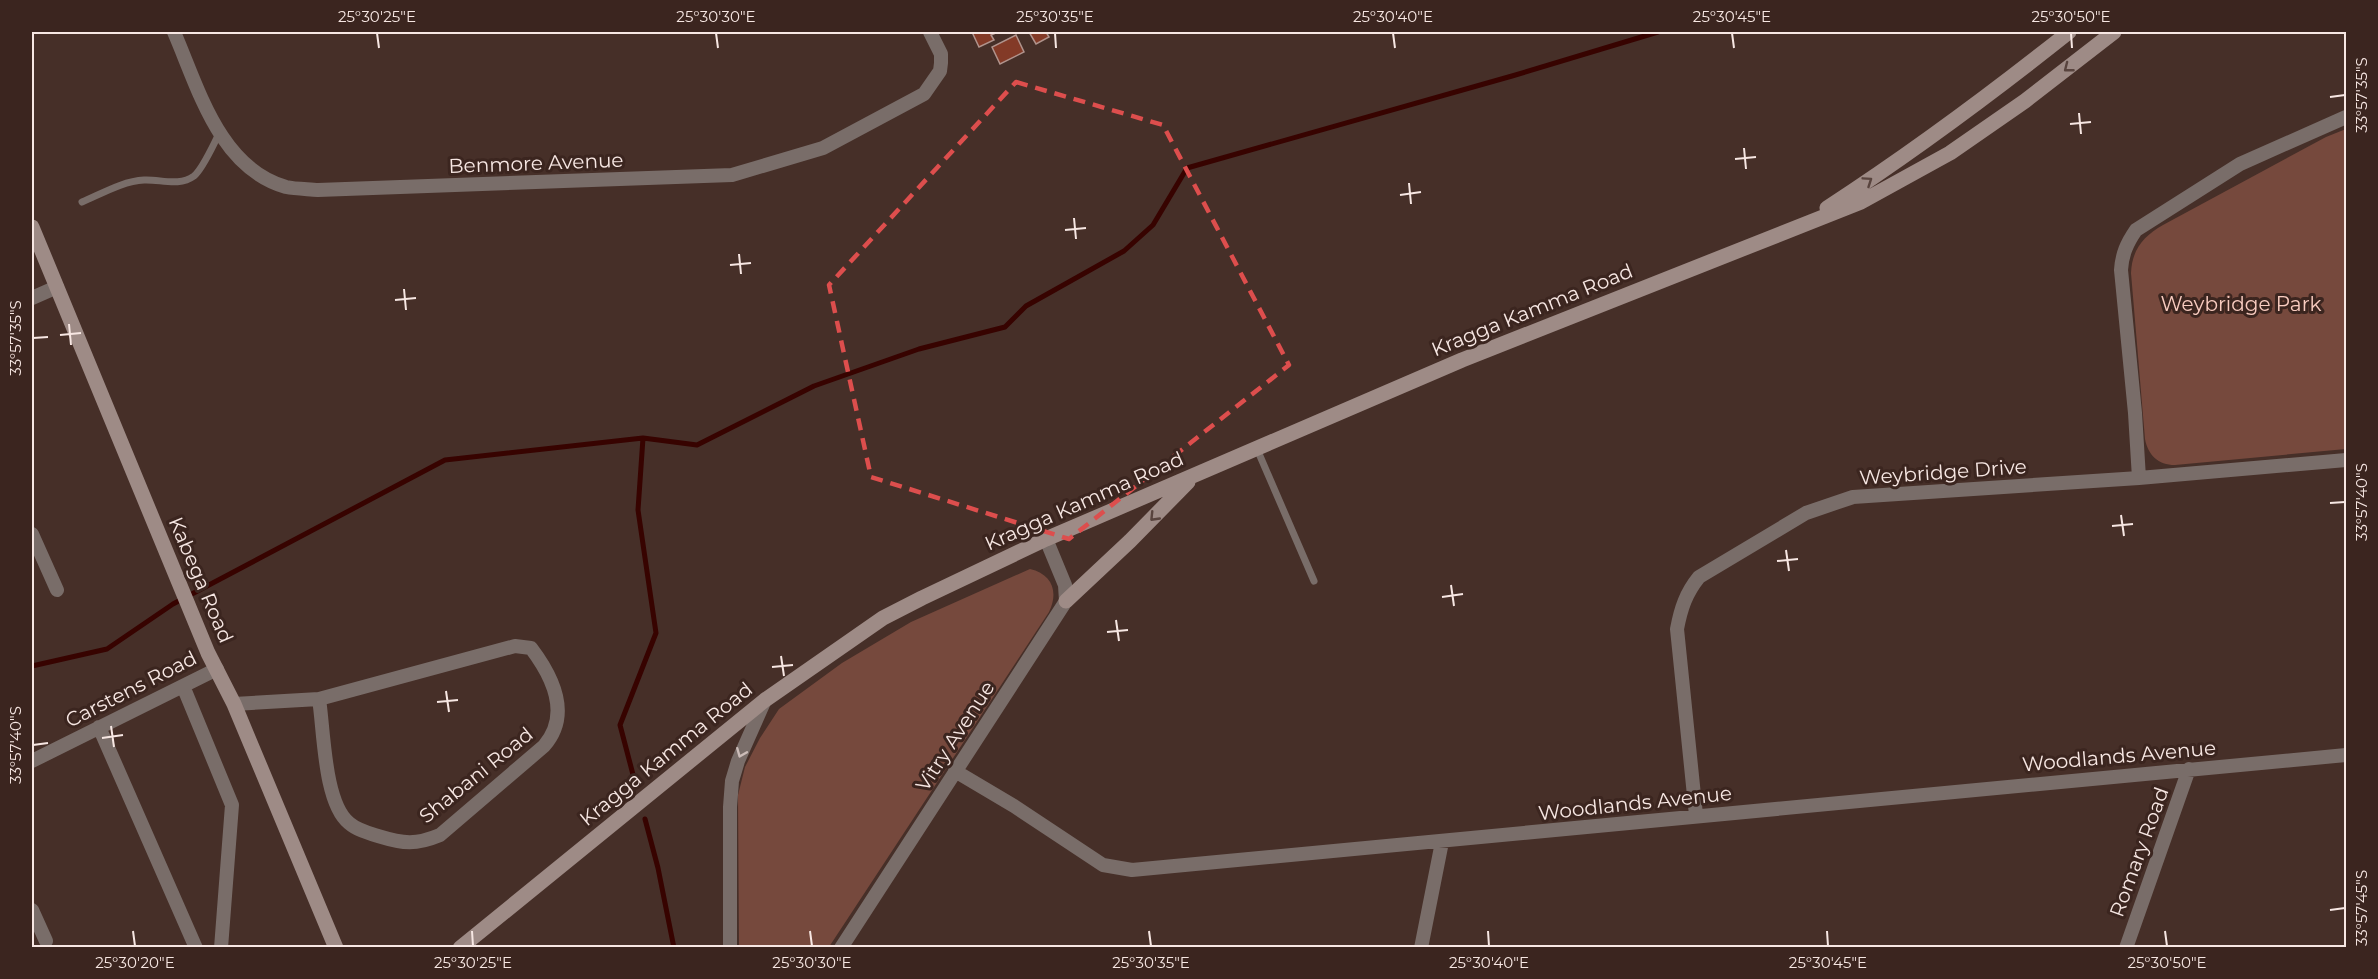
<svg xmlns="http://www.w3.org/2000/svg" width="2378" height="979" viewBox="0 0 2378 979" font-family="Montserrat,sans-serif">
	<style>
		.green { fill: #76493d }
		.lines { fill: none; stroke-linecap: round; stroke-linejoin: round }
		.stream { stroke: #370300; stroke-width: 5 }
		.building { fill: #833a27; stroke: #b0938c; stroke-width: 1.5 }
		.lane { stroke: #796d69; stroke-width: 7 }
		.street { stroke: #796d69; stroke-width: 14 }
		.secondary { stroke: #9e8b86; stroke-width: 15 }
		.oneway { stroke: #59443e }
		.oneway2 { stroke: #cbbcb8 }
		.marked { fill: none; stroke: #dd4e4d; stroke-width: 4.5; stroke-dasharray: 12 8; stroke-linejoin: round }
		.ticks { fill: none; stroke: #f7e7e3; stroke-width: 2 }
		.labels { text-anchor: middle; stroke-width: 6; stroke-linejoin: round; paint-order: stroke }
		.street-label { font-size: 20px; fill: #f7e7e3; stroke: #3b251f }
		.park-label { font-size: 20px; fill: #f9ccc0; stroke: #3b251f }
		.neatline { fill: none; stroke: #f7e7e3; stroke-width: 2 }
		.ticks-label { font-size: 15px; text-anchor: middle; fill: #f7e7e3 }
	</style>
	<rect width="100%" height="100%" fill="#462f28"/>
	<path class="green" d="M2346 129V449L2175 465C2158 465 2148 455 2145 439L2131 273C2132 249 2144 236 2163 225L2326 137Z
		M1030 569C1052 574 1059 592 1049 612L829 947H739L738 795 745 767 760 738 779 709 842 663 911 622Z"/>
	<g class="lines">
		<path class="stream" d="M32 666 107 649 173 604 445 460 643 438 697 445 814 386 919 349 1005 327 1026 306 1124 251 1153 225 1187 168 1512 76 1658 32
			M636 786 620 725 656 633 638 510 643 438
			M645 819 658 868 674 948"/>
	</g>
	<path class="building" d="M972 32H998L991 35 994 40 979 47Z
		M1029 32H1046L1049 37 1036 44Z
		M1016 35 1024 52 1000 64 992 47Z"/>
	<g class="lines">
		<path class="lane" d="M82 202C101 194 123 181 144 180 160 179 179 187 194 176 203 169 214 143 220 132
			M1257 449 1314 581"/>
		<path class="street" d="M174 32C198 87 219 168 286 187 296 189 308 189 318 190L732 175 823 148 924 94 940 71 941 63V54L930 32
			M32 298 57 287
			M2139 478 2135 413 2121 270C2122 254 2127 243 2136 230L2240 164 2346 117
			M32 534 57 590
			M183 686 232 805 221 948
			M234 704 319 699 515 646 531 648C553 677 571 715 544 746L440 835C416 845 404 844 378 836 368 833 357 830 349 823 324 803 324 731 319 699
			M99 727 196 948
			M32 761 217 669
			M955 771 1014 806 1103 865 1132 870 2346 755
			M1696 815 1677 629C1681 608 1686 593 1699 577L1806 513 1853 497 2139 478 2346 460
			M32 910 46 941
			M730 948V807L732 781 738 761 765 700
			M841 948 1066 601 1065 585 1046 539
			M1421 948 1442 842
			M2126 948 2189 769"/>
		<path class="secondary" d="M1827 208C1910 154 1991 94 2069 32
			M32 227 208 653 234 704 336 948
			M1066 601 1130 541 1188 482
			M460 948 765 700 883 618 922 598 1046 539 1462 360 1861 202 1950 153 2025 101 2114 32"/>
	</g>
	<defs><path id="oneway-chevron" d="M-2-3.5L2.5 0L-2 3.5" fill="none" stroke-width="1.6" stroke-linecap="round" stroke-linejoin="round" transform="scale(1.5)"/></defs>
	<g class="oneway">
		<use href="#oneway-chevron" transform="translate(2068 68) rotate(142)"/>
		<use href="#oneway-chevron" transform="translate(1868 181) rotate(-34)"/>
		<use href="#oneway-chevron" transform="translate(1154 517) rotate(134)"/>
	</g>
	<use class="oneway2" href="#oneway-chevron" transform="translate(741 753) rotate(112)"/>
	<path class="marked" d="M1016 82 1163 125 1289 365 1069 539 871 477 829 285Z"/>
	<path class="ticks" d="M377 33 379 48M716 33 718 48M1055 33 1056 48M1393 33 1395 48M1732 33 1734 48M2071 33 2072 48M2330 97 2345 95M2079 113 2081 134M2070 124 2091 122M1744 148 1746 169M1735 159 1756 157M1409 183 1411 204M1400 195 1421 192M1074 218 1076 239M1065 230 1086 228M739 254 741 274M730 265 751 263M404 289 406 310M395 300 416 298M69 324 71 345M60 335 81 333M33 338 48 337M2330 503 2345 502M2121 515 2124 536M2112 526 2133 524M1786 550 1789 571M1777 561 1798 559M1451 585 1454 606M1442 597 1463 594M1116 620 1119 641M1107 632 1128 630M781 656 784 676M772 667 793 665M446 691 449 712M437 702 458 700M111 726 114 747M102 738 123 735M33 745 48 743M2330 910 2345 908M133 931 135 946M472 931 473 946M810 931 812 946M1149 931 1151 946M1488 931 1489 946M1827 931 1828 946M2165 931 2167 946"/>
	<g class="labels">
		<g class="street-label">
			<text transform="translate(536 163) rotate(-2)" y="7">Benmore Avenue</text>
			<text transform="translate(1532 310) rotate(-22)" y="7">Kragga Kamma Road</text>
			<text transform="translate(1943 472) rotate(-4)" y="7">Weybridge Drive</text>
			<text transform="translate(1084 501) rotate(-24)" y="7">Kragga Kamma Road</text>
			<text transform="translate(201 580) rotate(67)" y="7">Kabega Road</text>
			<text transform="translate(131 689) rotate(-27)" y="7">Carstens Road</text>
			<text transform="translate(955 736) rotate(-57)" y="7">Vitry Avenue</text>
			<text transform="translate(666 754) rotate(-39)" y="7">Kragga Kamma Road</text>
			<text transform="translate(2119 756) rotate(-5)" y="7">Woodlands Avenue</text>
			<text transform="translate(476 775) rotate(-39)" y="7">Shabani Road</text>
			<text transform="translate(1635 803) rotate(-6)" y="7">Woodlands Avenue</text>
			<text transform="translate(2139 852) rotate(-70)" y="7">Romary Road</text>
		</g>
		<g class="park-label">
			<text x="2241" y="311">Weybridge Park</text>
		</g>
	</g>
	<rect width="2378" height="979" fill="none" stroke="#3b251f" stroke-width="66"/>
	<rect x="33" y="33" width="2312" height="913" class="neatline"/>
	<g class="ticks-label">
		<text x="377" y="22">25°30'25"E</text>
		<text x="716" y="22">25°30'30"E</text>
		<text x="1055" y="22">25°30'35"E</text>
		<text x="1393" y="22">25°30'40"E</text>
		<text x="1732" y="22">25°30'45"E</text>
		<text x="2071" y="22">25°30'50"E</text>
		<text transform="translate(2362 95) rotate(-90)" y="5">33°57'35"S</text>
		<text transform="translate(16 338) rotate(-90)" y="5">33°57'35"S</text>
		<text transform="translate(2362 502) rotate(-90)" y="5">33°57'40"S</text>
		<text transform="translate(16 745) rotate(-90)" y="5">33°57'40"S</text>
		<text transform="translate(2362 908) rotate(-90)" y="5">33°57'45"S</text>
		<text x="135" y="968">25°30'20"E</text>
		<text x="473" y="968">25°30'25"E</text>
		<text x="812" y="968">25°30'30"E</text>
		<text x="1151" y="968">25°30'35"E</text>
		<text x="1489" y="968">25°30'40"E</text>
		<text x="1828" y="968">25°30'45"E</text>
		<text x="2167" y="968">25°30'50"E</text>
	</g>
</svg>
